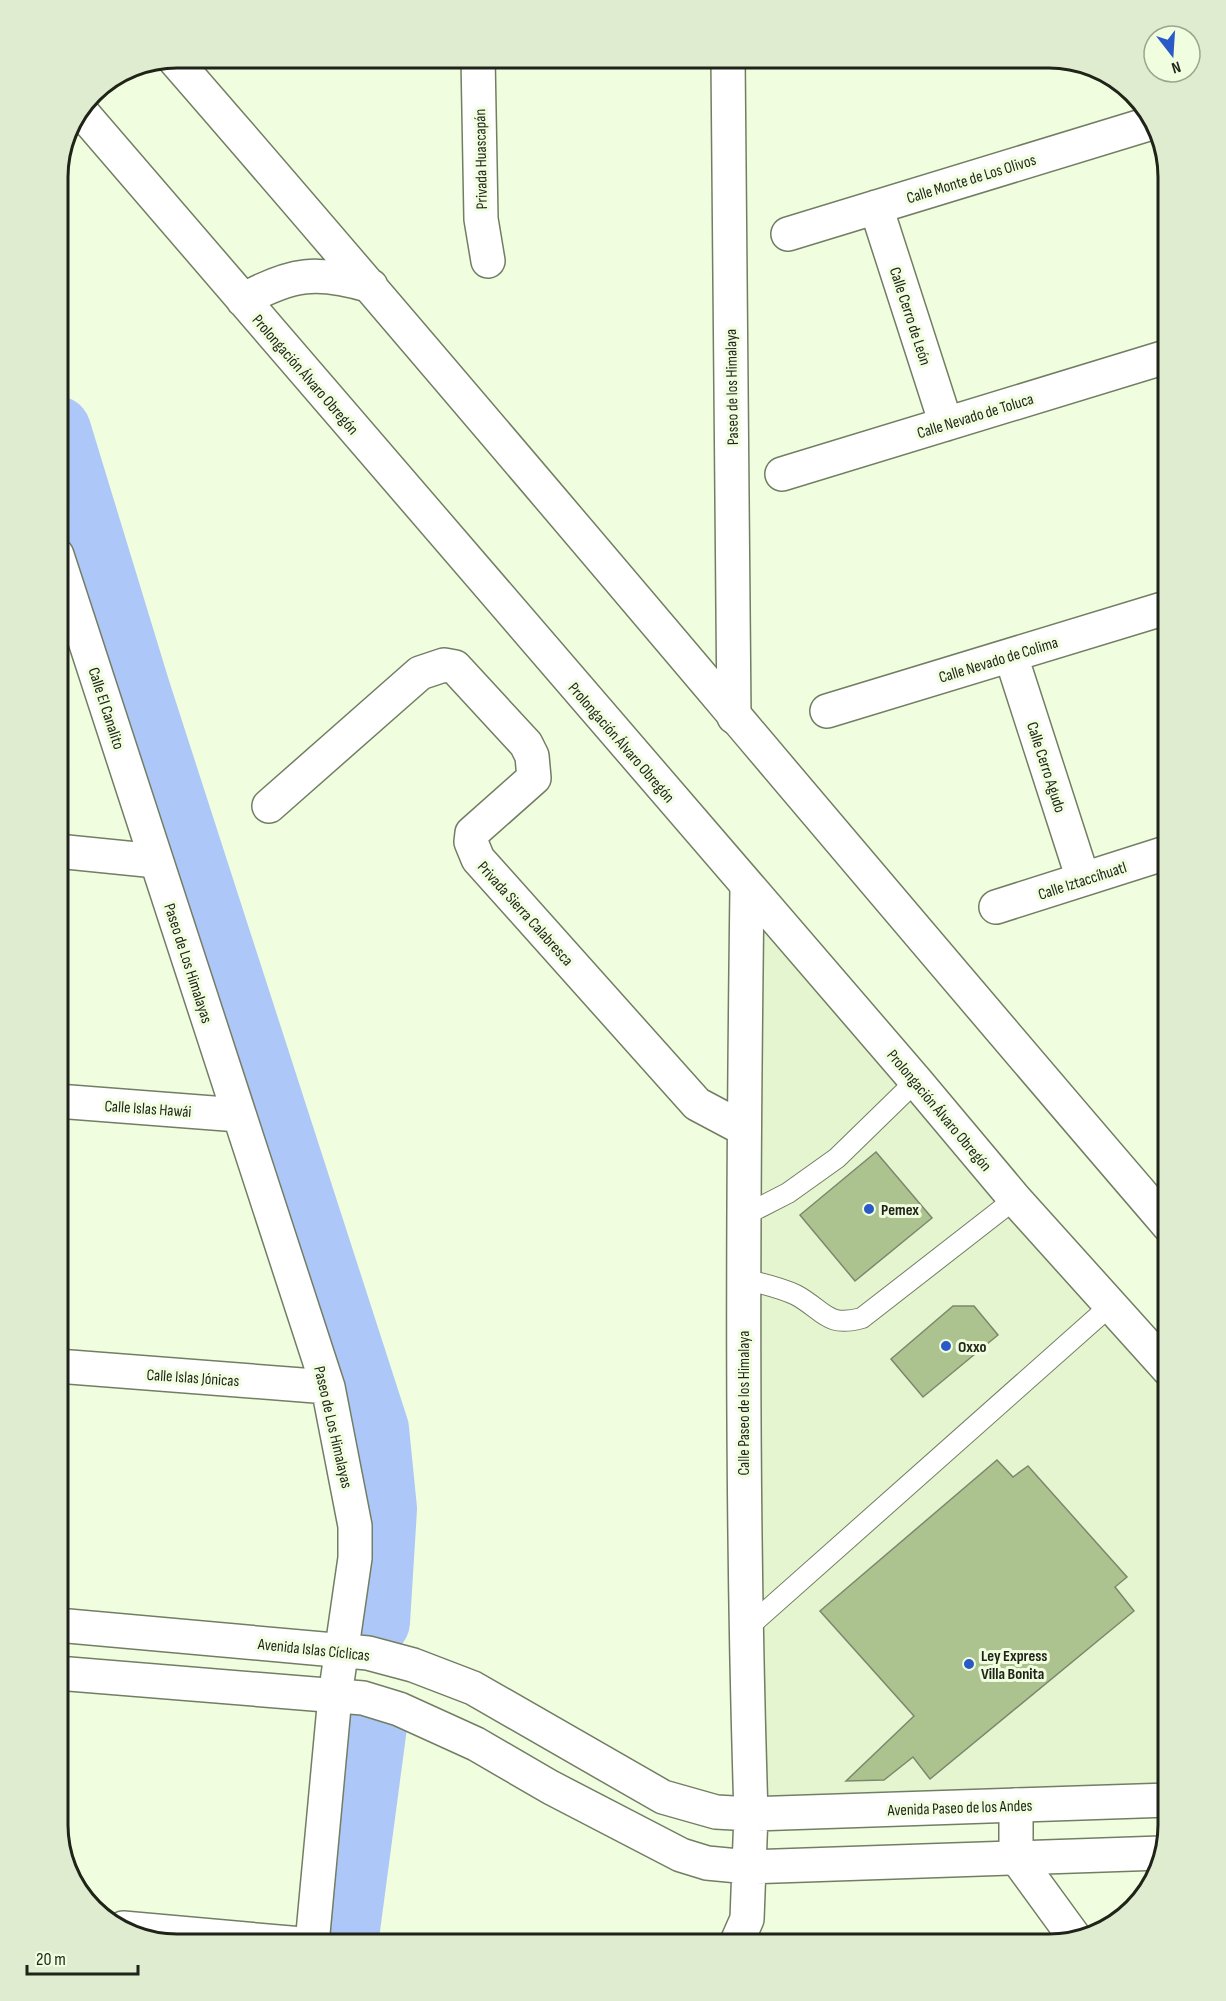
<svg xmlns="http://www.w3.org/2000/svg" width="1226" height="2001" viewBox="0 0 1226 2001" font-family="'Sofia Sans Condensed',sans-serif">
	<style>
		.built { fill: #e4f5cf }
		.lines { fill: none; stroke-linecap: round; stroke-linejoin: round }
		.river { stroke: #aec7f9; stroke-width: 68 }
		.building { fill: #adc38f; stroke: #7c886d; stroke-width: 1.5 }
		.service-casing { stroke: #727e63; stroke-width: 22 }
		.minor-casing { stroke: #727e63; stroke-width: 36 }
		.tertiary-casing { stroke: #727e63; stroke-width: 36 }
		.primary-casing { stroke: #727e63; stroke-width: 36 }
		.service { stroke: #fff; stroke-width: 20 }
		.minor { stroke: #fff; stroke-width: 33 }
		.tertiary { stroke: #fff; stroke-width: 33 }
		.primary { stroke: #fff; stroke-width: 33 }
		.poi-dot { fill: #295ac8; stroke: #f0fddf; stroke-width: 2 }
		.labels { text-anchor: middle; stroke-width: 6; stroke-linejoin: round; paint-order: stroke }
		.street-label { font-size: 16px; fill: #1f2318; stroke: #f0fddf }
		.poi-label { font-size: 16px; font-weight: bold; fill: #1f2318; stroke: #f0fddf; text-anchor: start }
		.rim { fill: none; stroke: #1f2318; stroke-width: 3 }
	</style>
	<rect width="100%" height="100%" fill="#f0fddf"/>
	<path class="built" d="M747 888 1169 1374V1795L751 1814Z"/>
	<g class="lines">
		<path class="river" d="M57 430 136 689 375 1429 383 1509 376 1622
			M344 1944 373 1726"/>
	</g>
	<path class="building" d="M876 1152 932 1218 855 1281 800 1215Z
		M953 1306H974L998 1335 923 1397 891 1359Z
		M997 1460 1013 1477 1028 1466 1127 1577 1115 1587 1134 1611 930 1779 913 1757 884 1780 846 1781 914 1716 820 1611Z"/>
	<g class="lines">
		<defs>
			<path id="service" d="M743 1216 788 1193 837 1158 916 1081
				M742 1279C761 1283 779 1287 796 1295 824 1310 826 1328 862 1318L1015 1199
				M745 1630 1111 1305"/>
			<path id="minor" d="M478 57 481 219 488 261
				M728 57 734 717
				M876 207 946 424
				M788 234 1155 122
				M782 474 1169 356
				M57 555 328 1387 355 1526V1558L335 1696 312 1944
				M1011 656 1083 879
				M827 711 1169 607
				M269 806 420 673 444 665 455 667 526 744 532 756 534 778 472 833 471 842 478 859 697 1104 744 1129
				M57 851 156 861
				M747 888C743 1196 741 1505 751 1814
				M996 907 1169 852
				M57 1101 239 1115
				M57 1366 328 1387
				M1016 1805V1857L1075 1938
				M123 1928 302 1944"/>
			<path id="tertiary" d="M57 1625 368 1653 413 1665 473 1688 663 1797 716 1812 751 1814 1169 1800
				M57 1673 363 1698 399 1709 476 1744 550 1787 681 1855 707 1863 749 1867 1161 1853
				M736 1944 747 1919 751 1814"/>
			<path id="primary" d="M173 58C509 444 835 838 1169 1226
				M80 110 916 1081 1015 1199 1169 1370
				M243 300C292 273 317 270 371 286"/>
		</defs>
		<use href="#service" class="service-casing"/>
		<use href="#minor" class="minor-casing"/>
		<use href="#tertiary" class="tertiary-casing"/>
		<use href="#primary" class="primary-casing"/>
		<use href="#service" class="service"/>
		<use href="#minor" class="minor"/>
		<use href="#tertiary" class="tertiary"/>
		<use href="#primary" class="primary"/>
	</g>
	<g class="poi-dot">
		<circle cx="869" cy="1209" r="6"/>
		<circle cx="946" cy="1346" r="6"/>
		<circle cx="969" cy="1664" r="6"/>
	</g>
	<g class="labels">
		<g class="street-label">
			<text transform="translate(480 159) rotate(-91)" y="6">Privada Huascapán</text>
			<text transform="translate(971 178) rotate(-17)" y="6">Calle Monte de Los Olivos</text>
			<text transform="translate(911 316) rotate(72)" y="6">Calle Cerro de León</text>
			<text transform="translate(306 374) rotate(49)" y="6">Prolongación Álvaro Obregón</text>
			<text transform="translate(731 387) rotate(-91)" y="6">Paseo de los Himalaya</text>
			<text transform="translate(975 415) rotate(-17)" y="6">Calle Nevado de Toluca</text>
			<text transform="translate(998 659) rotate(-17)" y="6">Calle Nevado de Colima</text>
			<text transform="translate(107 708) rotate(72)" y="6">Calle El Canalito</text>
			<text transform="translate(622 742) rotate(49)" y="6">Prolongación Álvaro Obregón</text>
			<text transform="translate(1047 767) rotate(72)" y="6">Calle Cerro Agudo</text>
			<text transform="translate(1082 880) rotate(-18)" y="6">Calle Iztaccíhuatl</text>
			<text transform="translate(526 913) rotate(48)" y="6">Privada Sierra Calabresca</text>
			<text transform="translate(189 963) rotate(72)" y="6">Paseo de Los Himalayas</text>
			<text transform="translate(148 1108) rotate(4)" y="6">Calle Islas Hawái</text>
			<text transform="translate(940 1110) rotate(50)" y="6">Prolongación Álvaro Obregón</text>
			<text transform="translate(193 1377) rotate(4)" y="6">Calle Islas Jónicas</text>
			<text transform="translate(743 1403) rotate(-90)" y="6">Calle Paseo de los Himalaya</text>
			<text transform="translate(334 1427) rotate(77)" y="6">Paseo de Los Himalayas</text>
			<text transform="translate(314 1649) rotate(6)" y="6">Avenida Islas Cíclicas</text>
			<text transform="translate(960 1807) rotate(-2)" y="6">Avenida Paseo de los Andes</text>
		</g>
		<g class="poi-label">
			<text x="881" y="1215">Pemex</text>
			<text x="958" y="1352">Oxxo</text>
			<text x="981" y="1661">Ley Express<tspan x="981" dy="18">Villa Bonita</tspan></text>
		</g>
	</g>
	<path d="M0 0H1226V2001H0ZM177 68H1049A109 109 0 0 1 1158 177V1825A109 109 0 0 1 1049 1934H177A109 109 0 0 1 68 1825V177A109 109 0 0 1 177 68Z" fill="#dfeccf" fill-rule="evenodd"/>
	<path class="rim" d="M177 68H1049A109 109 0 0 1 1158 177V1825A109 109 0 0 1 1049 1934H177A109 109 0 0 1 68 1825V177A109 109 0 0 1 177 68Z"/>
	<g transform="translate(1172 54) rotate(163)"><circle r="28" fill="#f0fddf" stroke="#9ca68f" stroke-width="1.5"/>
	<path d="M0-4.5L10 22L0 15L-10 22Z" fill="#295ac8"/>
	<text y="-9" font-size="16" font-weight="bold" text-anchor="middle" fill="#1f2318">N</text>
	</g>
	<path d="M27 1965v9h111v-9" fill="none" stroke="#1f2318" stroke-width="3"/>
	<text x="36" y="1965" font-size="18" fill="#1f2318" stroke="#f0fddf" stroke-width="4.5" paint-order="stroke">20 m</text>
</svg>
